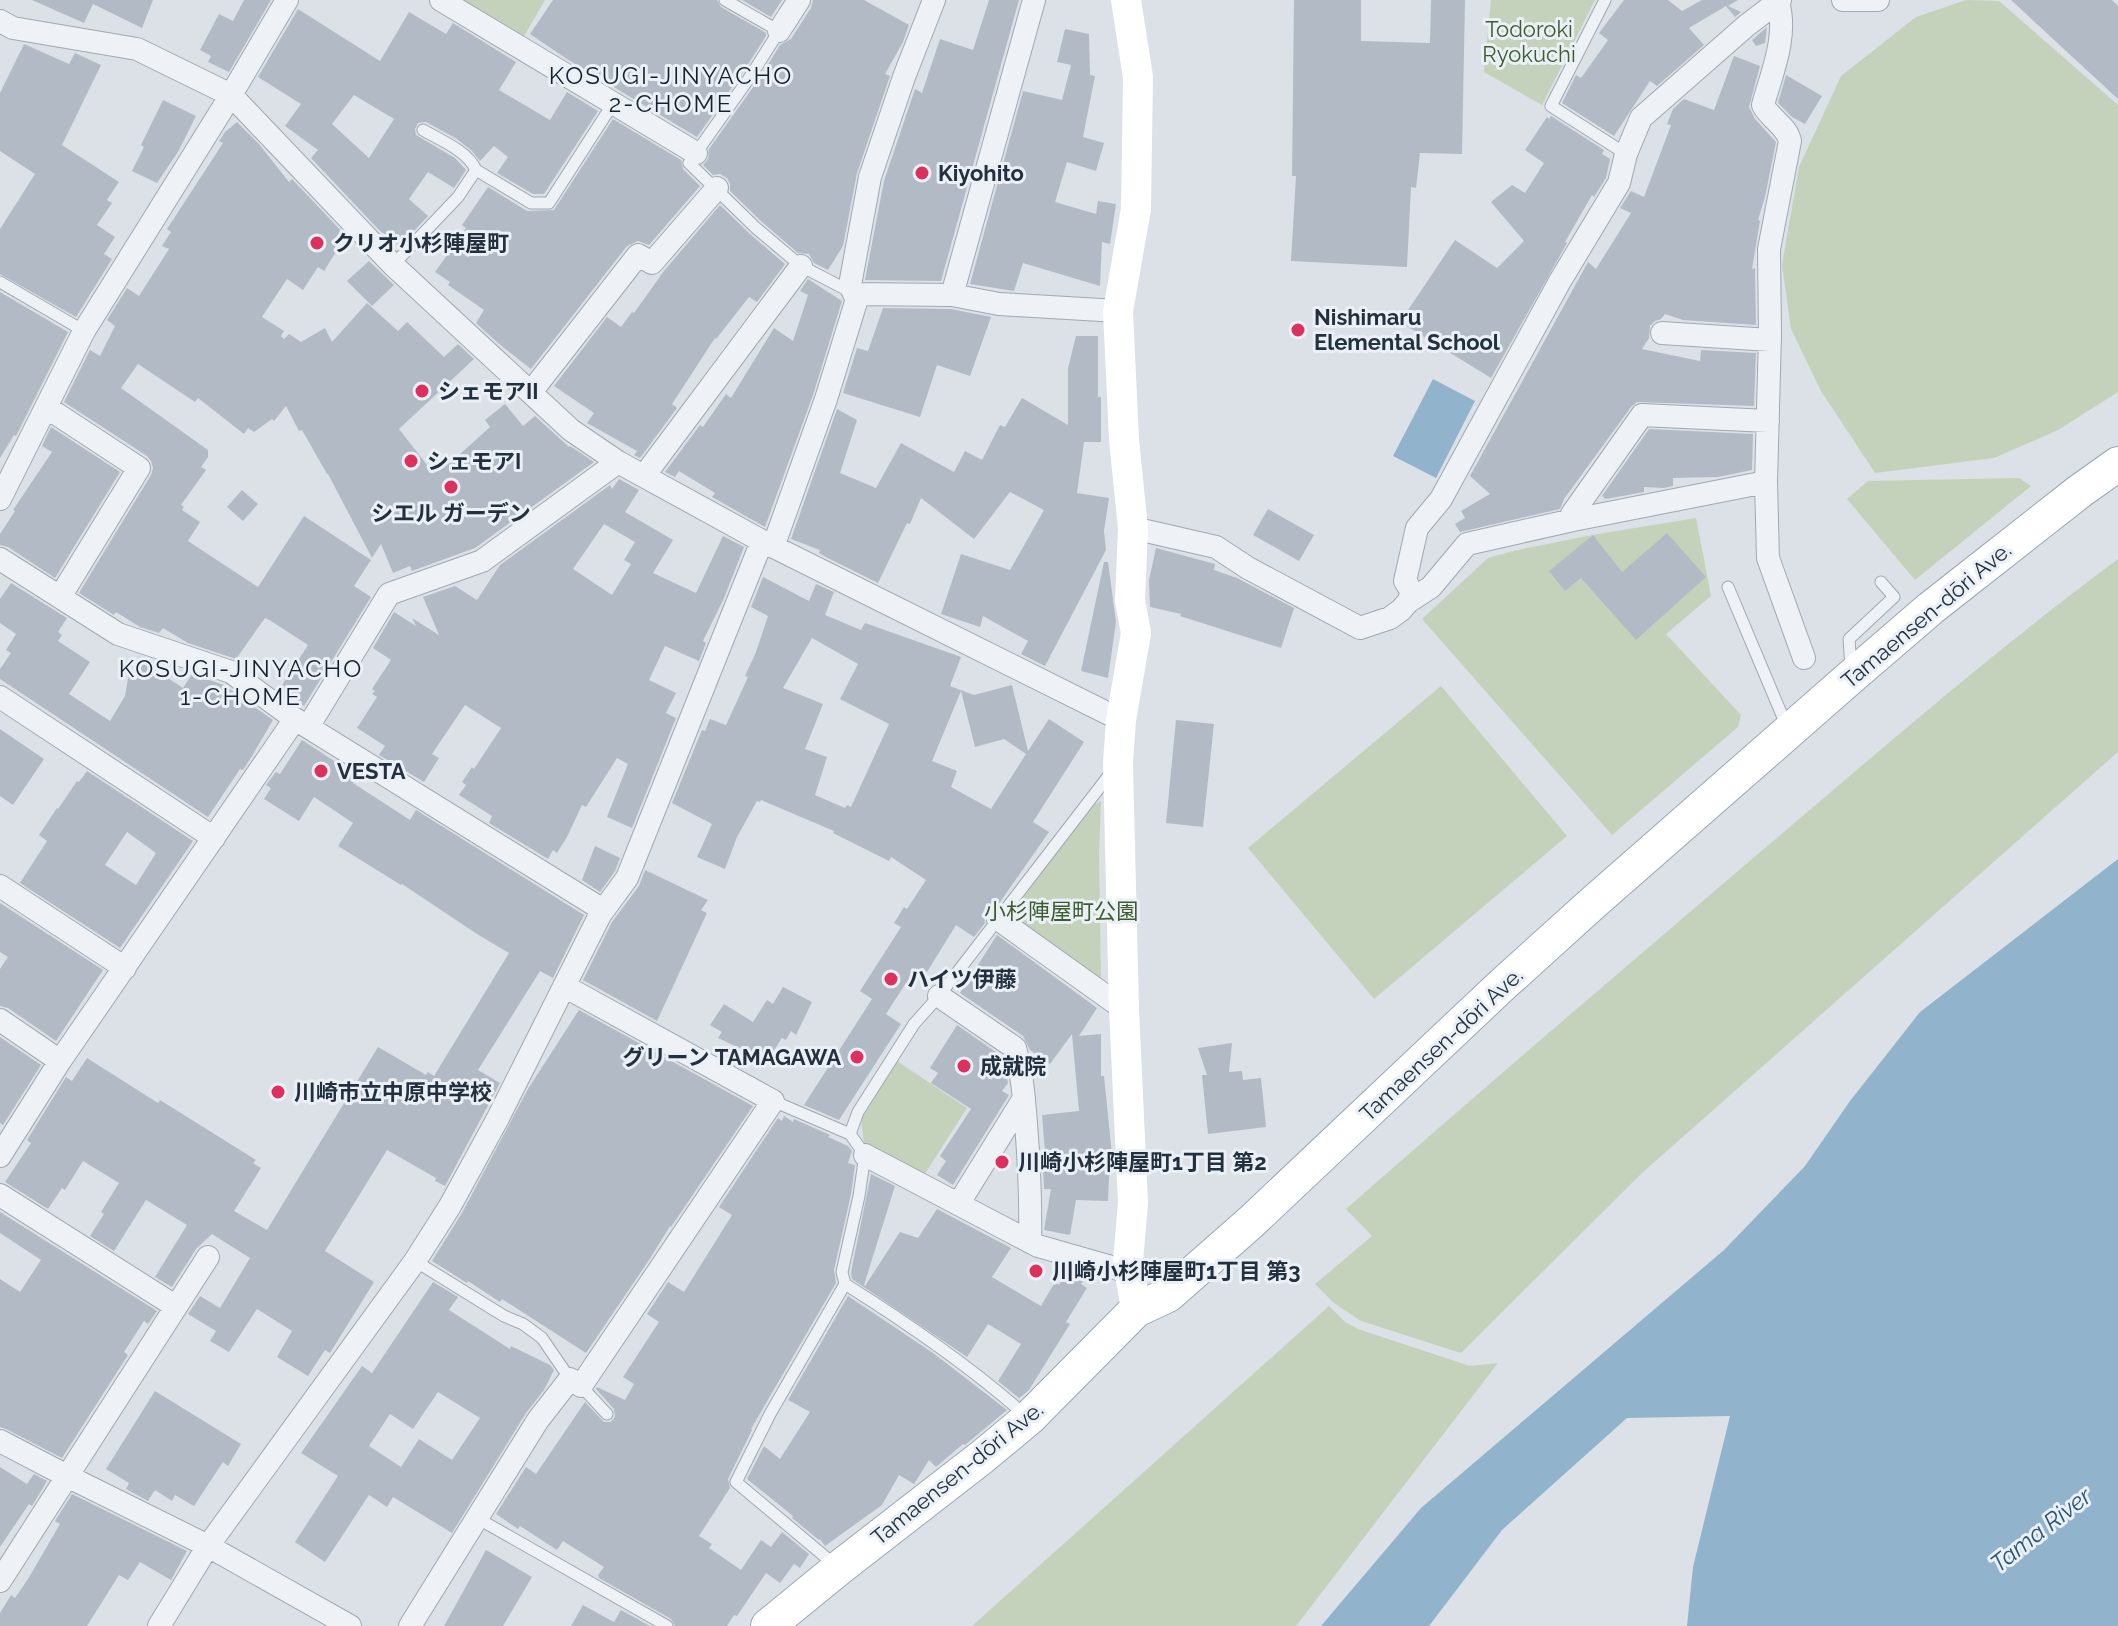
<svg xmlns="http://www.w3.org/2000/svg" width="2118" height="1626" viewBox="0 0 2118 1626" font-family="Raleway,'Noto Sans JP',sans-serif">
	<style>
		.green { fill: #c4d2bb }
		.water { fill: #91b4cc }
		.building { fill: #b2bbc5; fill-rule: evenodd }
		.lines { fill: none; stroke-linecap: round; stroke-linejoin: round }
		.lane-casing { stroke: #a0a8b1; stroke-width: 13 }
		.street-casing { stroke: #a0a8b1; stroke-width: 24 }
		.primary-casing { stroke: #99a7b4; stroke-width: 36 }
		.lane { stroke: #eef1f5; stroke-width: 11 }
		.street { stroke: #eef1f5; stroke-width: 22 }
		.secondary { stroke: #fff; stroke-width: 30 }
		.primary { stroke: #fff; stroke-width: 34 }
		.poi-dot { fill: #dc305e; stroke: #eaf0f5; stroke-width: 3 }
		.labels { text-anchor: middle; stroke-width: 6; stroke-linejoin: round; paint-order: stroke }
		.park-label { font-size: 22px; fill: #3d5c2f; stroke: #eaf0f5 }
		.poi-label { font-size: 22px; font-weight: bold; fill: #23303f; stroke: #eaf0f5; text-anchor: start }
		.street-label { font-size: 22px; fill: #23303f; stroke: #eaf0f5 }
		.neighbourhood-label { font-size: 24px; letter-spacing: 2px; fill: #16212f; stroke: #eaf0f5 }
		.water-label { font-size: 24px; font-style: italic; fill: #295577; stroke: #eaf0f5 }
	</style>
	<rect width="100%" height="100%" fill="#dbe1e7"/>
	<path class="green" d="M460 0H545L523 38Z
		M1491 0H1595L1542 105 1484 72Z
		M1966 0 1999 1 2118 105V392L2058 430 1994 458 1875 473 1821 391 1791 329 1782 265 1799 167 1841 76 1916 17Z
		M2019 478 2031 486 1915 580 1847 499 1868 481Z
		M1696 518 1711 596 1666 634 1741 715 1738 727 1612 835 1422 619 1488 558 1513 551 1592 535Z
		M2118 559V752L1642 1173 1461 1353 1361 1321 1334 1303 1315 1284 1372 1236 1346 1209C1487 1085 1629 964 1772 842 1885 746 1998 648 2118 559Z
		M1441 686 1567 836 1374 999 1248 848Z
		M1101 801 1099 854 1101 980 1006 919 1093 805Z
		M897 1061 967 1108 921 1180 867 1151 864 1143 861 1120Z
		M1329 1306 1345 1322 1358 1329 1470 1366 1498 1363 1296 1626H972Z"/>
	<path class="water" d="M1433 379 1475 401 1436 478 1393 456Z
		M2118 859V1626H1687L1693 1567 1730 1416 1627 1418 1502 1530 1429 1626H1321L1421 1508 1724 1250 1805 1166 1850 1101 1920 1012Z"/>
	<path class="building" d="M32 0H153L142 28 93 4 84 23Z
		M244 0H271L229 72 208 62 211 56 200 50 219 14 233 21Z
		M553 0H717L721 7 766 33V36L745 69 697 137 567 59 530 34Z
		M742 0H782L771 17Z
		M813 0H864L909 25 903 42 885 74 890 76 857 173 843 246 828 270 814 263 809 254 798 253 762 222 730 191V184L727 178 720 174 713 175 703 165 708 159 709 149 759 79 780 45 791 39 811 8Z
		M989 0H1019L941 281 865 280 884 181 915 89 922 93 940 39 973 50Z
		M1294 0H1361V41L1430 43 1431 0H1465L1462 154 1420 153 1416 188 1411 187 1407 267 1291 261 1296 176H1292Z
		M1624 0H1668L1682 11 1702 0H1738L1728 6 1741 12 1735 17 1726 6 1689 28 1704 45 1657 86 1650 81 1614 136 1562 103 1576 75 1581 78 1608 40 1599 33Z
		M2011 0H2112L2118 6V99Z
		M298 9 380 61 409 12 446 34 453 23 516 62 499 90 550 120 567 92 598 111 544 194H533L497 173 508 157 494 146 480 161 472 151 457 139 426 122 418 123 415 129 416 135 455 158 466 170 454 188 428 172 409 199 428 216 400 246 379 230 311 158 318 150 285 126 301 104 258 77ZM354 95 394 119 369 158 332 124Z
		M1767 27 1765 43 1756 46 1752 40Z
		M1065 29 1089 34 1090 75 1095 76 1083 137 1104 143 1096 171 1067 162 1055 202 1096 214 1098 201 1116 204 1110 244 1102 242 1100 286 1023 263 1014 291 970 284 1023 91 1062 100 1071 65 1057 62Z
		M24 44 69 64 75 53 101 65 62 145 119 182 107 200 112 203 97 225 115 237 104 254 112 259 76 317 0 274V229L35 174 0 151V93Z
		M1734 56 1760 66 1749 107 1755 119 1776 142 1765 197 1758 220 1760 221 1752 269 1755 268 1756 325 1683 320 1665 314 1661 319 1655 321 1650 326 1649 338 1642 349 1700 361 1701 350 1756 353 1754 406 1637 402 1631 407 1564 499 1560 509 1460 532 1455 524 1465 518 1461 511 1490 494 1470 476 1588 262 1596 269 1631 213 1620 208 1631 191 1644 197 1671 125 1667 124 1673 109 1684 99 1714 110Z
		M1786 75 1822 96 1805 124 1792 117 1778 103Z
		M163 100 196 116 178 152 157 183 132 171 144 147 141 145Z
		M1551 116 1604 150 1602 154 1610 159 1606 178 1594 197 1592 195 1565 242 1567 243 1491 378 1400 322 1455 240 1497 268 1524 241 1491 202 1512 185 1525 193 1544 163 1525 150 1547 117 1549 119Z
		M613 119 681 160 683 169 700 186 649 245 638 241 627 246 531 369 498 343 476 323 484 310 448 285 450 282 435 272 466 228 462 225 488 187 527 211 554 210Z
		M237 122 259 144 289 182 292 179 346 236 324 271 318 267 303 290 287 279 262 317 284 331 281 336 284 339 289 334 301 342 325 328 332 342 367 303 398 331 407 322 444 357 458 344 474 359 399 429 431 470 446 460 449 464 490 427 485 420 505 404 523 426 535 416 569 447 570 446 594 462 475 548 412 571 410 566 393 573 381 544 372 558 328 474H327L302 430 299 431 286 406 274 421 272 419 254 432 248 428 244 434 198 398 195 402 138 364 121 388 208 450V457L201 467 206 470 181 505 184 507 182 510 200 522 188 541 258 587 304 516 371 560 354 586 371 597 304 706 279 690 308 645 271 621 265 618 236 659 188 643 163 628 159 633 140 627 116 612 114 615 79 593 151 475 153 468 151 461 147 456 64 402 90 350 100 356 115 326 107 320 127 288 139 296 169 249 162 246 171 232 167 229 223 143 219 141 225 132Z
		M720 205 750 234 785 264 757 302 749 297 716 339 715 338 672 404 677 408 640 458 634 455 637 451 587 423 594 413 554 386 607 317 621 327 632 312 634 313 664 271Z
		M369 261 394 285 372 306 347 281Z
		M808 279 842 301 813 395 765 527 712 497 715 493 679 471 675 477 665 472 700 425 703 427 726 394 731 398 774 328 793 341 808 295 800 291Z
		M0 292 68 332 16 436 14 435 0 458Z
		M883 308 951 309 991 317 970 376 937 365 920 417 843 393 857 348 868 351Z
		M1076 336H1098V397H1101V442H1084L1077 493 1109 498 1104 531 1106 550 1045 666 1021 654 1028 641 983 616 980 627 941 614 961 554 1010 570 1044 510 1010 492 974 539 921 498 910 524 907 523 878 583 826 557 819 553 820 550 791 539 837 409 857 420 840 473 876 488 901 443 954 472 965 451 982 460 1000 425 1005 427 1022 398 1068 425V368Z
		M51 427 120 472 55 578 8 547 0 545V534L15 511 13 510 52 452 42 446Z
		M1649 429 1753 434 1752 470 1718 477 1673 478V486L1664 488 1644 487V492L1606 499 1602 496Z
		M619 479 639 490 625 512 673 540 653 573 696 593 723 536 744 547 724 598 703 641 706 643 699 661 665 646 649 680 676 693 666 713 676 718 632 828 607 817 628 764 617 758 586 807 582 805 567 837 557 853 553 850 548 859 489 823 492 816 459 795 466 785 462 782 472 767 474 769 501 728 465 705 432 754 439 758 424 782 379 755 385 746 357 728 377 697 372 694 375 691 372 689 391 660 373 648 394 612 416 626 412 618 439 635 423 597 455 586 477 600 500 565 610 485 612 489ZM604 524 635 542 624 560 631 564 612 595 573 569Z
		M242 490 258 504 243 521 227 507Z
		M1268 509 1314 535 1299 561 1253 535Z
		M1667 533 1706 577 1636 640 1581 578 1565 591 1549 571 1593 535 1622 572Z
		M1156 548 1215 564 1214 570 1237 578 1294 608 1281 648 1180 616 1181 614 1150 607 1149 580Z
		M1104 562H1108L1116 622 1108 678 1081 671Z
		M763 577 809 601 816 584 834 592 825 615 861 630 865 623 961 657 950 686 974 695 1012 685 1028 751 1049 719 1084 742 1033 822 1049 832 998 905 987 910 984 917 985 923 974 937 956 925 927 972 921 969 910 986 906 983 886 1014 901 1024 839 1120 804 1105 872 999 860 991 901 927 894 923 904 907 907 909 926 880 891 857 889 861 833 833 834 831 761 800 760 802 757 801 737 837 725 869 697 857 712 824 672 803 702 730 705 731 710 719 726 725 748 677 745 676 756 652 768 616 751 607ZM812 638 858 664 840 699 889 724 851 807 847 805 845 808 815 795 827 757 805 749 823 704 783 688ZM961 691 975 747 1004 739 1026 754 991 809 951 787 957 771 932 761Z
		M11 583 67 618 58 632 62 635 58 641 90 662 69 694 110 721 125 696 129 673 133 676 143 662 183 688 192 674 224 685 273 720 252 756 243 770 240 769 208 817 0 679V669L11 653 6 650 16 634 0 623V599Z
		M1176 720 1214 724 1203 827 1166 823Z
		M0 729 44 759 13 805 0 796Z
		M302 740 357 776 353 783 410 820 416 810 584 915 553 978 540 971 478 1070 500 1083 445 1186 435 1181 436 1178 387 1150 325 1251 374 1282 330 1353 325 1350 308 1376 277 1357 292 1331 257 1309 229 1352 210 1341 216 1331 188 1314 200 1296 220 1308 250 1258 212 1234 196 1249 172 1287 155 1277 187 1225 146 1200 114 1251 90 1236 104 1214 101 1212 119 1183 83 1161 65 1190 62 1188 48 1209 5 1182 31 1143 27 1140 66 1077 72 1081 87 1058 158 1103 160 1100 256 1160 253 1163 261 1168 234 1211 267 1230 378 1047 426 1075 428 1072 434 1076 509 953 477 934 402 884 401 885 338 846 353 823 314 797 299 821 264 799 271 788 266 785 276 772 280 774Z
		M87 771 193 841 120 948 20 883 47 841 39 835 57 808 58 809 77 781 79 782ZM127 832 156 853 136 885 105 865Z
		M595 846 620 858 615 871 600 892 582 880Z
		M645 870 708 900 701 910 707 913 657 1021 583 980 612 922 639 886Z
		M1023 901 1029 906 1021 918 1014 913Z
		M0 903 103 970 56 1041 8 1008 0 1006V969L8 957 0 952Z
		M997 935 1097 1008 1079 1036 1101 1034V1076H1104L1112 1155H1110L1108 1201 1076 1200 1070 1235 1044 1230 1051 1189H1044L1043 1165H1046L1042 1115 1079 1111 1072 1034 1050 1064 1030 1050 1023 1036 960 993Z
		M783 987 812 1002 796 1035 791 1031 786 1040 782 1038 767 1061 718 1038 722 1032 710 1025 724 1004 753 1022 767 1000 773 1004Z
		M579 1010 753 1106 671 1227 670 1226 649 1260 586 1353 502 1299 500 1302 468 1281 467 1283 432 1261 462 1213 528 1089Z
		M957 1025 1003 1057 1008 1083 1002 1091 1009 1095 953 1185 937 1175 946 1161 940 1156 971 1109 931 1083 938 1073 930 1068Z
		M0 1037 41 1065 3 1125 0 1123Z
		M1232 1043 1229 1072 1242 1071 1243 1080 1261 1078 1266 1127 1208 1134 1202 1075H1207L1198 1048Z
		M784 1116 793 1122 794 1119 830 1135 828 1137 848 1146 852 1151 848 1163 855 1165 851 1194 834 1270 836 1283 751 1429 752 1430 728 1479 730 1488 699 1536 712 1544 709 1548 741 1570 761 1540 771 1547 782 1532 809 1554 800 1568 794 1564 780 1583 766 1573 737 1616 734 1615 727 1626H675L671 1619 599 1578 598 1575 604 1567 563 1541 557 1550 520 1526 518 1529 496 1514 526 1467 536 1474 585 1402 604 1422H610L613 1420 615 1416 614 1409 596 1389 597 1387 625 1400 634 1384 623 1377 659 1322 647 1314 668 1282 684 1292 732 1215 719 1207 778 1118 782 1121Z
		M871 1174 895 1186 864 1285 865 1286 900 1232 918 1238 937 1209 1011 1248 992 1277 1041 1306 1055 1282 1059 1285 1069 1269 1087 1275 1081 1284 1087 1288 1066 1322 1070 1324 1029 1390 1022 1396 1019 1398 998 1381 1021 1344 988 1324 967 1357 852 1279 851 1272Z
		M0 1212 157 1311 148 1324 144 1321 124 1352 128 1355 62 1458 6 1429 0 1427V1279L20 1292 41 1260 0 1233Z
		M433 1282 458 1297 449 1310 510 1349 511 1346 550 1365 554 1370 544 1390 526 1413 452 1533 393 1497 387 1507 369 1495 325 1562 295 1542 338 1476 301 1453 362 1366 372 1373ZM438 1392 480 1418 452 1460 419 1439 401 1467 369 1446 390 1414 413 1429Z
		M848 1296 933 1353 1007 1410 965 1445 963 1444 936 1467 929 1460 914 1484 899 1475 882 1505 825 1546 820 1539 819 1540 792 1518 793 1516 747 1479 764 1446 780 1459 810 1412 788 1400Z
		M155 1391 241 1444 228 1466 223 1462 194 1506 175 1495 172 1501 155 1490 148 1501 126 1489 129 1483 106 1469Z
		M0 1467 27 1484 34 1474 47 1481 32 1506 29 1504 0 1547Z
		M72 1494 187 1551 171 1580 140 1562 128 1580 119 1575 87 1626H0V1613L11 1595 15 1598 28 1579 60 1524 55 1521Z
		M486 1550 532 1577 503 1626H444Z
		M583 1605 614 1622 621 1610 650 1626H571Z"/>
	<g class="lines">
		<defs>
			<path id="lane" d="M725 0 779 31 752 74 689 163 756 228 801 266 853 293
				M1605 0 1551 106 1626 154
				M423 130C440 140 468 151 476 170L531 203H549L614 102
				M393 265 458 197 476 170
				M0 282 84 331
				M1728 587 1787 727
				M1851 668 1849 639 1894 597 1881 582
				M773 1101 850 1134
				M415 1261 504 1316 523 1324 542 1338 570 1379
				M845 1284C907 1323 970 1366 1025 1415
				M581 1386 607 1414
				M477 1518 667 1626
				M835 1565 736 1482 770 1414 845 1284 842 1272 859 1196 865 1155 850 1134 858 1112 914 1024 939 996 1113 770"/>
			<path id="street" d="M441 0 696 153
				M1843 0H1878
				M0 21 13 28 137 49 231 95 393 265 571 430 618 462 762 541 1121 720
				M779 31 799 0
				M854 294 952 295 999 304 1118 311
				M952 295 1034 0
				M1662 333 1770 340
				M531 392 638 255 652 263 717 188
				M46 407 139 468 60 597
				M644 476 801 266
				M1766 482 1768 558 1804 658
				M0 499 84 331 231 95 287 0
				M1573 520 1572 514 1642 415 1768 421
				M1133 528 1216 547 1248 568 1360 628 1390 618 1401 610 1408 602 1431 587 1467 544 1573 520 1766 482 1770 335 1769 249 1790 141C1787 126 1770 119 1763 105 1772 72 1788 36 1778 2
				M773 547 826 399 856 302V298L850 285 870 177 904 77 934 0
				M0 559 118 634 231 672 295 719 603 910
				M1408 602 1412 592 1405 581 1417 528 1441 499 1560 281 1619 183 1626 154 1641 118 1746 26 1780 0
				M0 697 214 838
				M308 727 389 594 482 561 618 462
				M0 886 125 968
				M998 919 1124 1009
				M939 996 1015 1048C1022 1073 1024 1097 1026 1123 1029 1162 1031 1202 1030 1242
				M0 1020 60 1061
				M865 1155 1038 1246 1129 1272
				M0 1156 60 1061 295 719
				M0 1195 175 1306
				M959 1203 1024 1098
				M0 1441 67 1476 208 1546 350 1626
				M0 1581 208 1257
				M159 1626 208 1546 415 1261 450 1206 498 1118 600 915 627 878 762 541
				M410 1626 538 1420 570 1379 581 1386 773 1101 564 986"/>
			<path id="primary" d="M768 1626 839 1568 982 1457 1029 1418 1136 1310 1168 1295 1251 1222 1501 986 1594 902 1852 676 1931 608 2080 491 2118 464"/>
		</defs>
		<use href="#lane" class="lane-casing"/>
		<use href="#street" class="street-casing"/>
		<use href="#primary" class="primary-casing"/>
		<use href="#lane" class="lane"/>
		<use href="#street" class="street"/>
		<path class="secondary" d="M1126 0 1138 77 1136 209 1118 311 1124 440 1133 528 1130 601 1136 633 1121 720 1118 763 1124 1009 1133 1203 1128 1261 1136 1310"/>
		<use href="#primary" class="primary"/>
	</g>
	<g class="poi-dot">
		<circle cx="922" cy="173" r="8"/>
		<circle cx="317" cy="243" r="8"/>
		<circle cx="1298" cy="330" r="8"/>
		<circle cx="422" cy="391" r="8"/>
		<circle cx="411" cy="461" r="8"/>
		<circle cx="451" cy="487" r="8"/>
		<circle cx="321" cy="771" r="8"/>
		<circle cx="891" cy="979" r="8"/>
		<circle cx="857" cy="1057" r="8"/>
		<circle cx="964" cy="1066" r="8"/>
		<circle cx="278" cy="1092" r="8"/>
		<circle cx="1002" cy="1162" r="8"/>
		<circle cx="1036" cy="1271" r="8"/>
	</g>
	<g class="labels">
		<g class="park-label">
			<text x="1529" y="37">Todoroki<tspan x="1529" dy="25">Ryokuchi</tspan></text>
			<text x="1061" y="919">小杉陣屋町公園</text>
		</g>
		<g class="poi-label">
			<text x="938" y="181">Kiyohito</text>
			<text x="333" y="251">クリオ小杉陣屋町</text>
			<text x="1314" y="325">Nishimaru<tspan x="1314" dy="25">Elemental School</tspan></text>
			<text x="438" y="399">シェモアII</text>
			<text x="427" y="469">シェモアI</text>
			<text x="451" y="521" text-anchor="middle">シエル ガーデン</text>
			<text x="337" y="779">VESTA</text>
			<text x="907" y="987">ハイツ伊藤</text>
			<text x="841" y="1065" text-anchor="end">グリーン TAMAGAWA</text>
			<text x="980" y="1074">成就院</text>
			<text x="294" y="1100">川崎市立中原中学校</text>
			<text x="1018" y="1170">川崎小杉陣屋町1丁目 第2</text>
			<text x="1052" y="1279">川崎小杉陣屋町1丁目 第3</text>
		</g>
		<g class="street-label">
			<text transform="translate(1926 615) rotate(-40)" y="8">Tamaensen-dōri Ave.</text>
			<text transform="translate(1441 1044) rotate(-43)" y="8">Tamaensen-dōri Ave.</text>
			<text transform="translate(957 1473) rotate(-39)" y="8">Tamaensen-dōri Ave.</text>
		</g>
		<g class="neighbourhood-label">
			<text x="671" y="84">KOSUGI-JINYACHO<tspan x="671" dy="28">2-CHOME</tspan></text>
			<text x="241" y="677">KOSUGI-JINYACHO<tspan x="241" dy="28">1-CHOME</tspan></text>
		</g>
		<g class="water-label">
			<text transform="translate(2041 1530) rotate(-38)" y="8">Tama River</text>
		</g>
	</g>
</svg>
